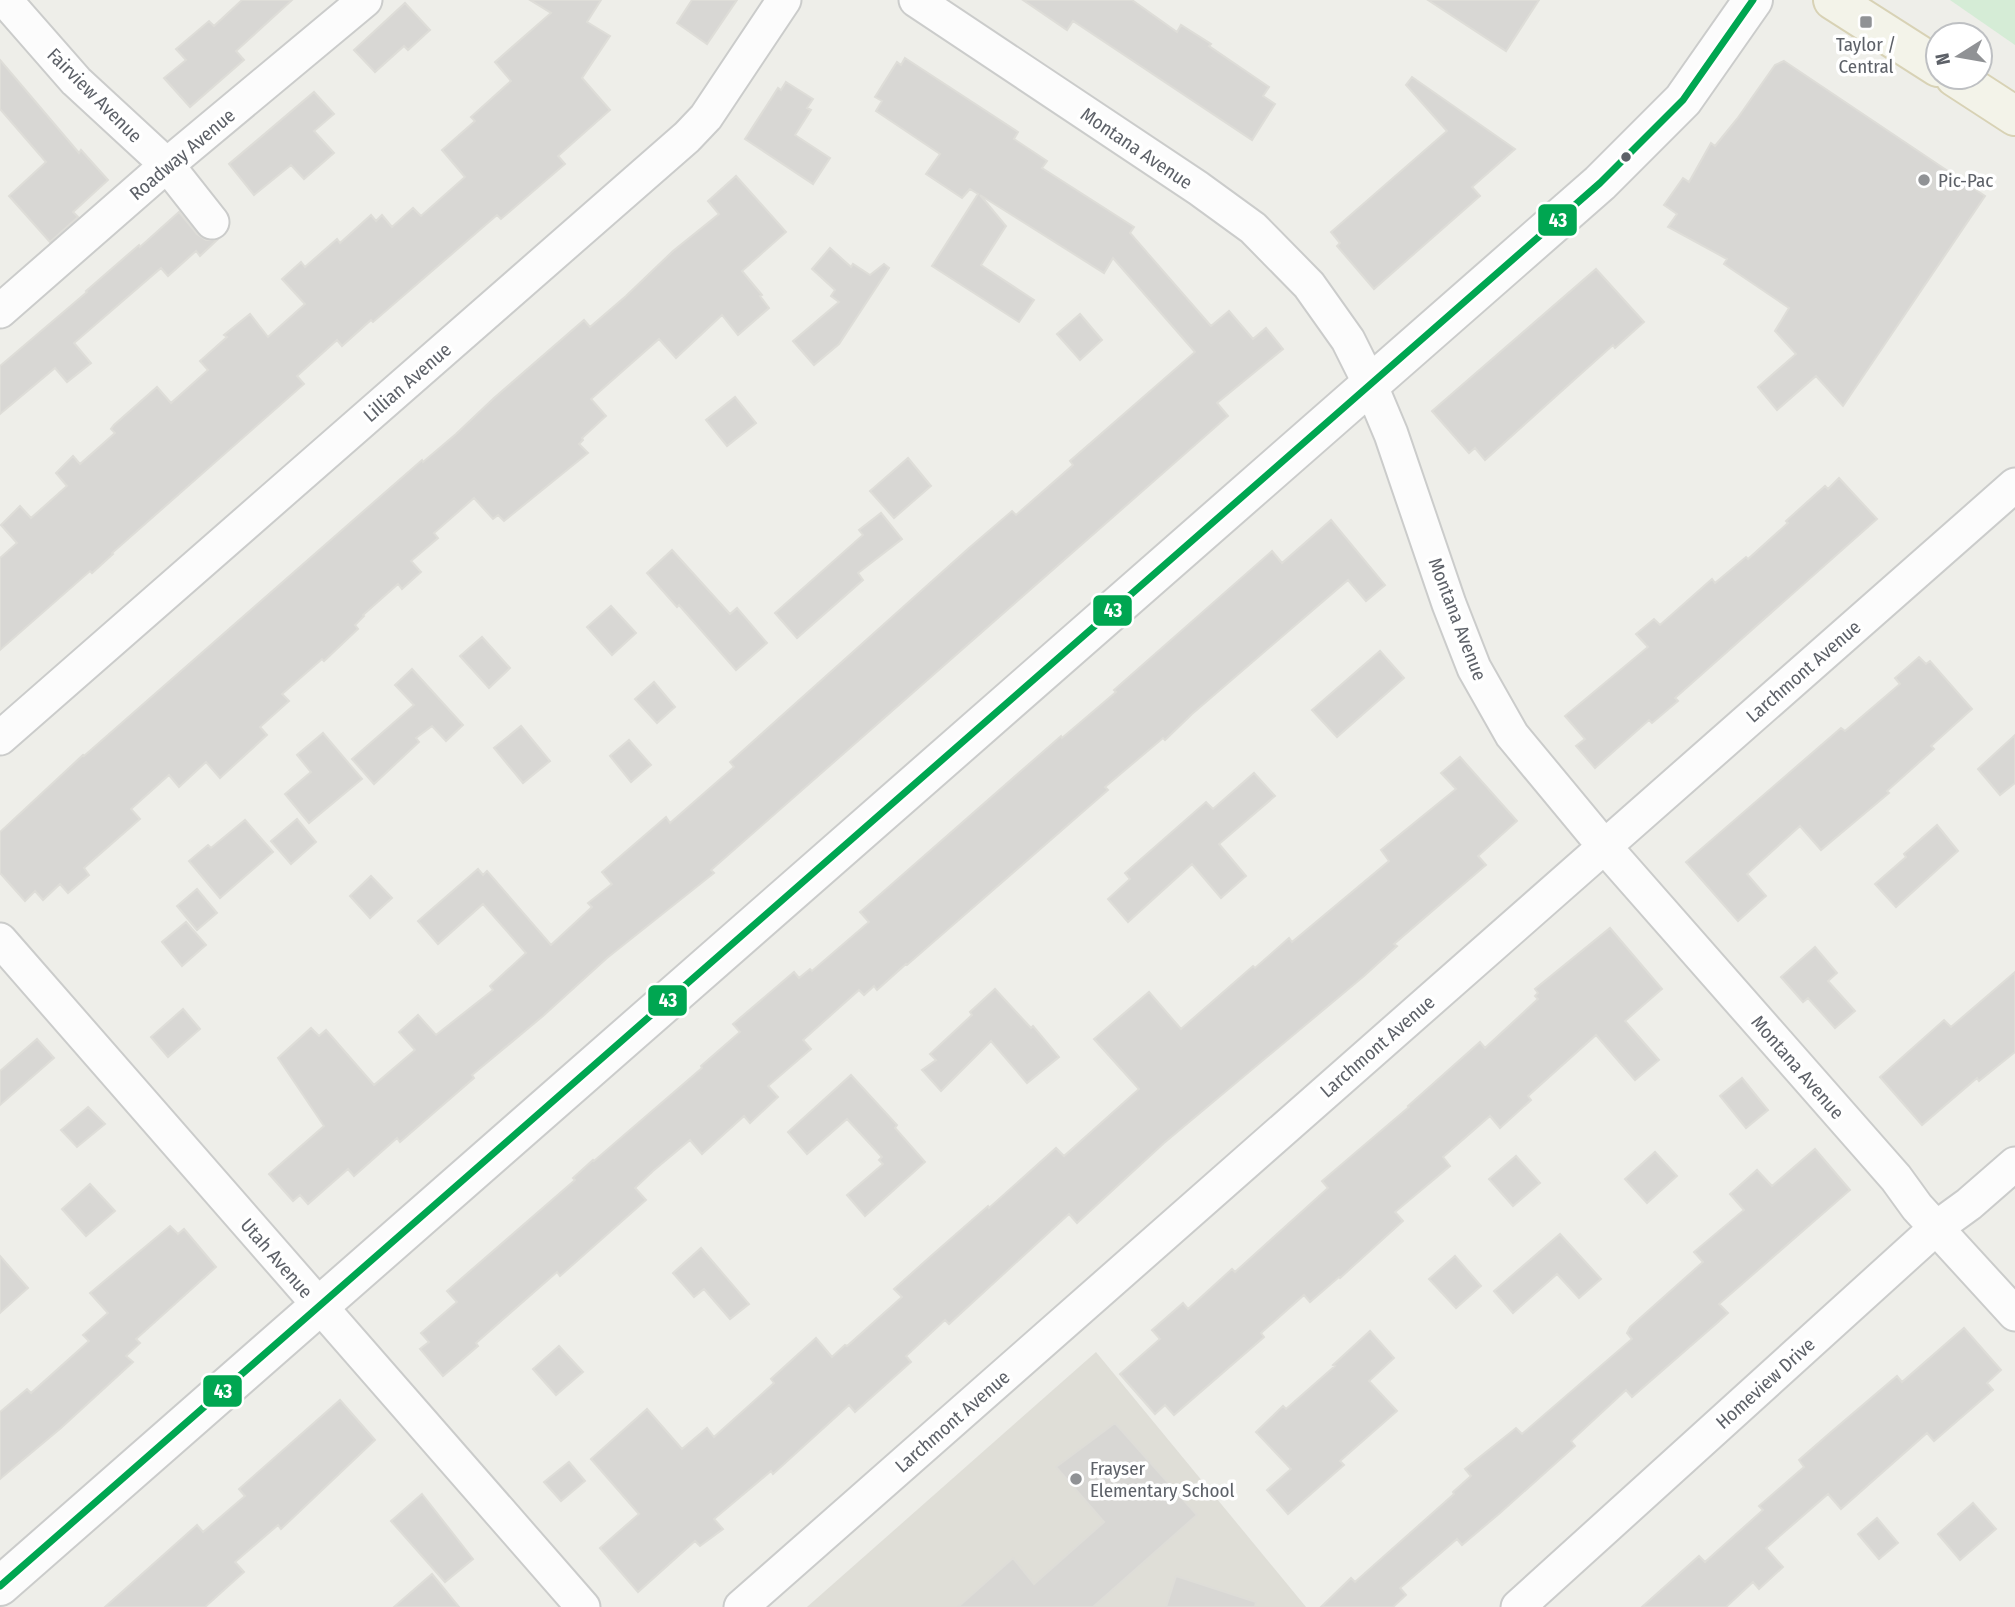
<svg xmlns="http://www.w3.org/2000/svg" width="2015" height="1607" viewBox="0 0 2015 1607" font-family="'Fira Sans Condensed',sans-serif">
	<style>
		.education { fill: #dfded7 }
		.grass { fill: #d5ecd6 }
		.building { fill: #d8d7d4; stroke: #deddd8; stroke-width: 2 }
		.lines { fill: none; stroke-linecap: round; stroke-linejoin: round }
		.minor-casing { stroke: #cbcccb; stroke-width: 37 }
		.tertiary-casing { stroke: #cbcccb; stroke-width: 42 }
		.primary-casing { stroke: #d8d2b5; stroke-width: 42 }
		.minor { stroke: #fcfcfc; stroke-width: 33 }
		.tertiary { stroke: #fcfcfc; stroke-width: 38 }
		.primary { stroke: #f3f3e9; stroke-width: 38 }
		.bus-1-casing { stroke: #fff; stroke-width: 12 }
		.bus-1 { stroke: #00a651; stroke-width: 7 }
		.poi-dot { fill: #909295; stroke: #fff; stroke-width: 2.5 }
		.bus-dot { fill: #5d6168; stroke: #fff; stroke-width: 2.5 }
		.labels { text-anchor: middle; stroke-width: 7; stroke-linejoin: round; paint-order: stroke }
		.poi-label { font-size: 19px; fill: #5d6168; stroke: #fff; text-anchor: start }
		.street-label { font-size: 19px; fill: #5d6168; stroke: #fff }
		.line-badge { stroke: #fff; stroke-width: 2.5 }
		.badge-label { font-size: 19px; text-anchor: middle; font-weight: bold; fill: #fff }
	</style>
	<rect width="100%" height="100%" fill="#eeeee9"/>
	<path class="education" d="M1096 1352 1306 1607H807Z"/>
	<path class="grass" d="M1950 0H2015V45Z"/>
	<path class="building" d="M242 0H292L236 51 244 60 190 107 164 78 186 60 176 49 209 21 214 26Z
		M530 0H601L587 22 610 36 582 78 610 110 558 156 565 164 501 219 497 215 373 322 371 320 342 346 337 340 297 376 304 384 112 553 113 554 92 573 90 571 0 650V558L17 543 1 525 20 506 31 518 67 486 56 473 73 456 80 464 115 433 111 429 114 425 157 387 171 403 208 370 200 361 227 337 224 335 250 314 268 337 305 304 282 279 301 262 305 267 337 239 340 243 371 215 376 221 382 215 392 227 413 208 421 216 465 177 442 150 475 121 471 117 511 81 495 62 551 13Z
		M692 0H737L707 44 677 23Z
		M1023 0H1132L1177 32 1181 25 1211 44 1209 46 1269 87 1263 96 1275 104 1252 140 1073 21 1067 30Z
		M1428 0H1539L1506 51Z
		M405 3 430 30 408 50 404 46 375 72 354 50Z
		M905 58 1018 132 1014 139 1047 161 1042 168 1134 227 1130 233 1211 326 1229 311 1253 339 1266 328 1283 349 1217 403 1228 416 711 870 714 873 607 958 543 1016 472 1075 474 1078 400 1142 397 1138 354 1176 348 1169 308 1204 300 1195 293 1201 269 1174 324 1126 278 1058 311 1028 319 1036 326 1030 374 1085 415 1050 399 1032 418 1015 436 1035 493 990 490 986 526 953 483 904 438 944 418 921 478 869 483 875 487 871 551 945 592 907 588 903 612 884 602 872 666 817 670 823 734 767 730 762 969 548 1012 511 1016 515 1073 465 1070 461 1195 352 1113 258 1104 273 980 195 1006 226 981 265 1034 300 1019 322 932 266 978 194 970 189 962 198 926 174 940 154 876 111 882 101 875 97 897 62 901 65Z
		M0 60 79 153 81 150 108 180 73 212 78 217 50 242 9 196 46 162 0 109Z
		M1784 61 1985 196 1843 406 1816 376 1777 410 1758 387 1796 354 1775 331 1789 308 1724 264 1727 259 1668 227 1677 214 1664 205 1683 178 1689 182 1711 143 1715 146 1737 119 1775 65Z
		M1412 77 1515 149 1472 187 1480 196 1374 289 1337 246 1340 243 1331 232 1447 131 1406 85Z
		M786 82 813 99 807 108 811 110 795 135 830 158 813 184 745 139 778 88 781 90Z
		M314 92 334 114 314 131 334 153 304 179 291 165 254 195 229 164Z
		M736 176 786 232 742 271 762 295 760 296 769 308 738 335 722 315 676 358 659 339 591 399 606 416 582 438 583 440 579 444 588 453 504 521 498 515 493 519 474 498 434 533 438 538 411 561 421 572 402 589 398 584 363 615 364 616 355 625 358 629 324 661 322 659 282 694 289 701 260 727 267 735 220 778 206 762 179 787 169 775 131 809 140 819 84 868 89 875 68 893 60 884 43 900 35 891 25 901 0 873V832L83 755 84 756 422 460 423 462 456 434 494 398 584 320 590 327 626 296 673 251 719 214 708 201Z
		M179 212 197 234 206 240H217L200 256 196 251 168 276 161 268 74 343 91 363 67 382 55 368 0 414V366L87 292 86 291 139 245 140 247Z
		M830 248 851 267 853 264 870 275 884 264 889 268 839 344 814 365 793 341 839 302 831 296 835 290 812 269Z
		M1596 269 1644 322 1615 348 1613 345 1485 460 1475 448 1469 453 1432 411Z
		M1080 314 1102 340 1080 360 1057 334Z
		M735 397 756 423 727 446 706 420Z
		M908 458 931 486 894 518 870 491Z
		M1839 478 1877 519 1675 698 1678 701 1652 723 1649 720 1595 768 1576 746 1585 739 1565 716 1648 647 1636 634 1654 619 1660 625 1712 579 1715 583 1746 557 1748 559 1788 523 1786 521 1825 486 1828 489Z
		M881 513 902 539 858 573 863 580 797 638 775 613 863 535 859 530Z
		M1331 520 1385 585 1366 601 1348 580 1192 714 1165 740 1163 738 1105 787 1108 790 907 965 906 964 877 990 874 986 864 995 859 990 803 1040 811 1049 768 1086 778 1097 750 1123 744 1116 702 1154 690 1140 653 1171 635 1188 646 1200 560 1276 557 1272 476 1343 478 1346 443 1376 420 1349 429 1342 421 1333 457 1302 447 1291 575 1180 573 1178 593 1160 594 1161 702 1068 701 1066 740 1032 733 1024 794 972 799 978 810 969 812 971 869 922 860 912 1061 736 1062 738 1116 692 1114 690 1272 551 1282 563Z
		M672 550 730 614 737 608 767 643 736 670 679 605 677 607 647 573Z
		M611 606 636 633 612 655 587 627Z
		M482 637 510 668 489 688 460 656Z
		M1380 651 1404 678 1337 737 1312 710Z
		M1919 657 1926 664 1930 661 1972 709 1931 746 1934 749 1887 791 1889 793 1821 850 1800 826 1747 874 1766 896 1738 921 1686 862 1841 728 1845 731 1900 684 1895 678Z
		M412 669 463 725 446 741 432 726 416 738 419 742 374 784 352 759 414 705 395 685Z
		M654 682 675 707 657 723 635 699Z
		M521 726 550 761 523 783 494 748Z
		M323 733 362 779 309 823 285 794 311 772 297 755Z
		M2015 735V783L2000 795 1978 769Z
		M629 740 651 765 631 782 610 756Z
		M1460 757 1517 821 1478 856 1486 865 1394 944 1397 946 1364 976 1164 1143 1077 1223 1069 1214 949 1324 945 1320 906 1356 911 1362 855 1412 849 1405 773 1474 771 1471 714 1519 723 1529 700 1546 695 1541 638 1592 600 1548 639 1514 591 1459 647 1409 682 1449 707 1428 714 1437 774 1383 771 1379 816 1338 832 1357 845 1345 847 1346 902 1297 894 1289 931 1256 988 1206 989 1208 1056 1148 1064 1156 1139 1089 1094 1039 1149 992 1181 1029 1253 966 1255 968 1289 938 1292 942 1389 861 1381 850 1456 789 1441 773Z
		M1254 773 1275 796 1219 844 1246 876 1221 898 1192 864 1128 922 1108 899 1130 879 1125 873 1206 802 1213 809Z
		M297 819 316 842 291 864 271 841Z
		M245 820 273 852 220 898 189 861 208 845 211 848Z
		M1937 825 1958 851 1896 907 1875 884 1906 857 1904 854Z
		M371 876 392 898 370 918 350 896Z
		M197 889 217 913 197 930 177 906Z
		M186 922 206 945 182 966 162 942Z
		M1610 928 1662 989 1625 1021 1659 1060 1635 1080 1596 1035 1528 1096 1531 1100 1500 1128 1490 1116 1443 1157 1450 1166 1395 1212 1403 1221 1340 1278 1339 1277 1310 1302 1304 1295 1261 1333 1264 1337 1174 1415 1165 1405 1155 1414 1120 1374 1160 1339 1152 1330 1183 1303 1188 1309 1232 1269 1235 1272 1328 1188 1322 1181 1409 1107 1408 1106 1480 1042 1485 1048 1538 999 1535 996 1538 993 1535 989Z
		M1815 947 1837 973 1828 981 1855 1011 1835 1028 1808 998 1803 1002 1781 977Z
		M2015 972V1052L1979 1081 1977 1078 1922 1125 1880 1077 1944 1020 1951 1027Z
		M995 989 1031 1028 1033 1026 1059 1057 1027 1083 991 1041 941 1091 922 1070 936 1060 930 1054 972 1015 970 1012Z
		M183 1009 200 1029 168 1057 151 1037Z
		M37 1039 54 1058 0 1105V1071Z
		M851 1075 897 1125 895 1128 925 1162 865 1216 847 1195 883 1164 879 1160 882 1157 847 1119 807 1154 788 1132Z
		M1742 1078 1768 1110 1746 1128 1720 1096Z
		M88 1107 105 1124 77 1147 61 1130Z
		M1815 1149 1850 1190 1719 1304 1728 1313 1717 1323 1632 1397 1626 1390 1571 1441 1575 1446 1500 1513 1462 1545 1457 1539 1400 1588 1406 1595 1393 1607H1321L1351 1578 1355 1582 1454 1494 1453 1492 1471 1476 1465 1469 1516 1428 1522 1434 1632 1339 1627 1333 1630 1327 1703 1262 1694 1252 1744 1210 1730 1194 1757 1170 1772 1186Z
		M1655 1152 1677 1176 1647 1203 1625 1179Z
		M1516 1156 1540 1183 1513 1206 1489 1179Z
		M90 1184 115 1211 86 1236 62 1209Z
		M170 1226 178 1234 184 1229 216 1267 136 1339 140 1343 126 1356 133 1362 61 1428 0 1479V1412L27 1389 31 1393 89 1341 83 1335 108 1313 90 1293Z
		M1560 1234 1601 1279 1579 1298 1557 1274 1513 1313 1494 1291Z
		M701 1248 749 1304 730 1319 704 1289 694 1297 673 1273Z
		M0 1256 28 1288 0 1313Z
		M1455 1256 1481 1286 1456 1308 1429 1279Z
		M1964 1328 2001 1370 1987 1383 1993 1390 1934 1441 1927 1433 1841 1509 1828 1494 1766 1548 1783 1567 1759 1589 1753 1582 1726 1607H1642L1699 1556 1705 1562 1763 1510 1759 1506 1804 1467 1799 1460 1831 1432 1897 1376 1902 1382Z
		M1370 1331 1394 1358 1369 1381 1397 1411 1340 1461 1344 1465 1288 1514 1267 1490 1291 1469 1256 1432 1283 1406 1286 1409 1335 1366 1333 1365Z
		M559 1346 583 1372 556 1395 533 1369Z
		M340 1400 375 1440 281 1529 278 1525 235 1562 244 1572 205 1607H105L197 1525 203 1532 245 1496 239 1489Z
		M1115 1423 1197 1515 1093 1607H958L1013 1558 1034 1584 1104 1522 1056 1467Z
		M569 1462 585 1481 561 1501 544 1482Z
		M422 1494 473 1559 445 1582 391 1521Z
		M1973 1503 1996 1529 1960 1560 1938 1534Z
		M1877 1518 1898 1543 1879 1559 1858 1534Z
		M432 1574 459 1607H394Z
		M1176 1576 1256 1602 1255 1607H1166Z"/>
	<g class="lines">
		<defs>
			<path id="minor" d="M5 0 76 81 167 165 212 222
				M916 0 1198 188 1253 228 1309 285 1348 340 1370 384 1391 434 1449 604 1474 668 1512 735 1604 846 1896 1178 1917 1207 2015 1314
				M0 311 167 165 365 0
				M0 738 687 137 706 117 784 0
				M0 940 583 1607
				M741 1607 2015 485
				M1518 1607 1936 1228 1969 1204 2015 1164"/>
			<path id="tertiary" d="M0 1586 1600 183 1683 100 1753 0"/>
			<path id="primary" d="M1833 0 1938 67
				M1955 77 2015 116"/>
		</defs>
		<use href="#minor" class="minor-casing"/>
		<use href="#tertiary" class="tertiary-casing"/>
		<use href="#primary" class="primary-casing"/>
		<use href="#minor" class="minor"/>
		<use href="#tertiary" class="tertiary"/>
		<use href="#primary" class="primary"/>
		<defs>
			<path id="bus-1" d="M0 1586 1600 183 1683 100 1753 0"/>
		</defs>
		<use href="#bus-1" class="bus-1-casing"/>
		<use href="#bus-1" class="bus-1"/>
	</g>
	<g class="poi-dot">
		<rect x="1859" y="15" width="14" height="14" rx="3.5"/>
		<circle cx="1924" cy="180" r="7"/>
		<circle cx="1076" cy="1479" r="7"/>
	</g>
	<circle class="bus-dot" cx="1626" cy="157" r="6"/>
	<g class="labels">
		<g class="poi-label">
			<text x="1866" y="51" text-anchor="middle">Taylor /<tspan x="1866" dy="22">Central</tspan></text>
			<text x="1938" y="187">Pic-Pac</text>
			<text x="1090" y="1475">Frayser<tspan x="1090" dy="22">Elementary School</tspan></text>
		</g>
		<g class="street-label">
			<text transform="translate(95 95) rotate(45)" y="7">Fairview Avenue</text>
			<text transform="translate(1137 148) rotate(34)" y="7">Montana Avenue</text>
			<text transform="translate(182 154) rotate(-40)" y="7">Roadway Avenue</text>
			<text transform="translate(407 382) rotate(-41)" y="7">Lillian Avenue</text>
			<text transform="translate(1458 619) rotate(69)" y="7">Montana Avenue</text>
			<text transform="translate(1803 671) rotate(-41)" y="7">Larchmont Avenue</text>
			<text transform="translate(1377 1046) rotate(-41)" y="7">Larchmont Avenue</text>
			<text transform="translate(1798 1067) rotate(49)" y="7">Montana Avenue</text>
			<text transform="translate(277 1258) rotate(49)" y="7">Utah Avenue</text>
			<text transform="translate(1765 1383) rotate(-42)" y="7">Homeview Drive</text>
			<text transform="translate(952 1421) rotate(-41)" y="7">Larchmont Avenue</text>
		</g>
	</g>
	<g class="line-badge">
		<rect x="1537" y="203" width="41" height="34" rx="7" fill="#00a651"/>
		<rect x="1092" y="594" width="41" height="33" rx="7" fill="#00a651"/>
		<rect x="647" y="984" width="41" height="33" rx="7" fill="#00a651"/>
		<rect x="202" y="1374" width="41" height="34" rx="7" fill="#00a651"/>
	</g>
	<g class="badge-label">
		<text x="1558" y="227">43</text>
		<text x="1113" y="617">43</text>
		<text x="668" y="1007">43</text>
		<text x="223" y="1398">43</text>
	</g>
	<g transform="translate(1959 56) rotate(259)"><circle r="33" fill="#ffffff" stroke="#bec0c3" stroke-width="2"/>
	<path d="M0-5L12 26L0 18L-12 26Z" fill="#909295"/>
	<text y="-10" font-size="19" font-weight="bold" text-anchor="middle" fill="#5d6168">N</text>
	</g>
</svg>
